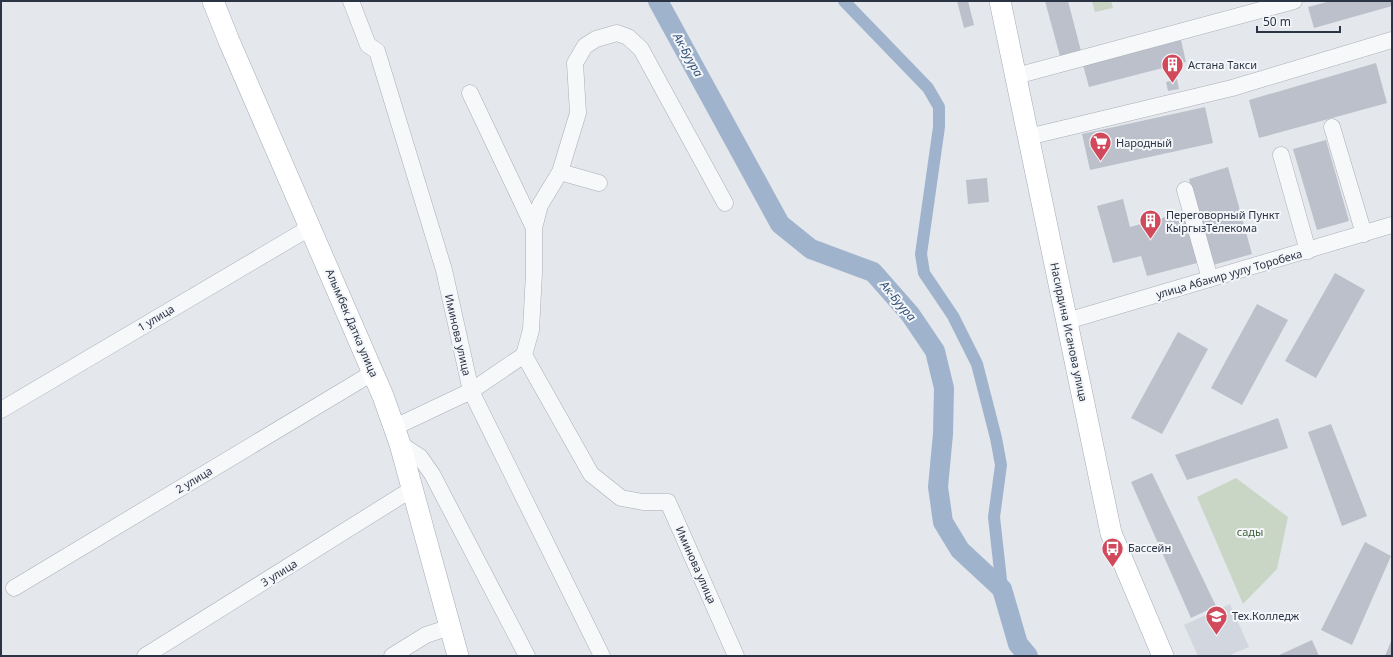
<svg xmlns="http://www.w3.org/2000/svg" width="1393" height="657" viewBox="0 0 1393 657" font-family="'Noto Sans',sans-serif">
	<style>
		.built { fill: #d2d6de }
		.green { fill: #c9d6c5 }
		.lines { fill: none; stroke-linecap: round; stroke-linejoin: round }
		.canal { stroke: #9fb4cc; stroke-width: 12 }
		.river { stroke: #9fb4cc; stroke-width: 20 }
		.building { fill: #bbc0ca }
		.minor-casing { stroke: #a9aeb7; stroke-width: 17 }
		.major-casing { stroke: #a3abb8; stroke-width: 22 }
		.minor { stroke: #f7f8fa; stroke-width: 16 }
		.major { stroke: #fff; stroke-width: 21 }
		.labels { text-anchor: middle; stroke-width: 4; stroke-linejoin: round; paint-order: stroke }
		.poi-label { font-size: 11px; fill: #2b3445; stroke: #f4f6f9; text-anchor: start }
		.street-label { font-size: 11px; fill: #2b3445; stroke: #f4f6f9 }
		.park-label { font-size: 11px; fill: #3f6138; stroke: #f4f6f9 }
		.water-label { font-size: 12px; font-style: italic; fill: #34527a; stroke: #f4f6f9 }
	</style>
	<rect width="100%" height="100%" fill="#e4e7ec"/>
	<path class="built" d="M1230 604 1249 647 1228 656H1198L1184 625Z"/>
	<path class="green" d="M1092 1H1111L1113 8 1095 12Z
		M1236 478 1288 517 1277 569 1243 604 1197 497Z"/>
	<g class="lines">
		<path class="canal" d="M844 1 928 88 939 107V127L921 254 924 273 953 316 977 364 996 438 1001 465 994 517 1002 589"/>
		<path class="river" d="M658 1 780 224 811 249 873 272 910 314 935 351 944 388 943 434 938 487 943 522 960 550 1002 589 1018 644 1028 656"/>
	</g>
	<path class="building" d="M957 1H968L974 25 964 28Z
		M1045 1H1068L1082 55 1061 60Z
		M1331 1H1392V6L1314 28 1308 7Z
		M1181 40 1186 62 1089 87 1083 65Z
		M1376 63 1387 103 1259 138 1249 100Z
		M1177 79 1179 89 1168 91 1166 82Z
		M1205 107 1213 143 1090 170 1082 134Z
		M1326 140 1349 221 1317 230 1293 149Z
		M1228 167 1252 254 1213 265 1189 179Z
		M987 178 989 202 968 204 966 180Z
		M1123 199 1130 227 1187 211 1201 262 1147 276 1141 256 1113 263 1097 206Z
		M1335 273 1365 290 1316 378 1285 361Z
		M1257 304 1288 320 1242 405 1211 388Z
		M1178 332 1208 349 1162 434 1131 418Z
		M1278 418 1288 448 1187 480 1175 455Z
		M1331 424 1367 516 1342 526 1308 432Z
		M1152 473 1216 606 1191 618 1131 482Z
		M1365 542 1391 556 1352 645 1321 630Z
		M1392 639V656H1385Z
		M1312 640 1319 656H1277Z"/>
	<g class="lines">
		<defs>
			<path id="minor" d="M351 1 368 45 377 51 444 270 471 391 602 656
				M1016 76 1294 1
				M470 93 534 228
				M1332 127 1364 234
				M1028 137 1232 88 1392 40
				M1281 155 1308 251
				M560 172 599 183
				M1185 190 1210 279
				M1067 321 1392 225
				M524 355 591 474 621 498 643 502H668L736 656
				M1 410 311 227
				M395 427 471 391 524 355 531 330 534 273V228L540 205 560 172 578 113 575 63 585 46 596 39 617 33 628 37 641 49 725 203
				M400 444 420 457 432 474 527 656
				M14 588 374 372
				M145 656 412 489
				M392 656 426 635 450 627"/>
			<path id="major" d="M213 1 229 41 383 396 400 444 458 656
				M1000 1 1111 533 1163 656"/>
		</defs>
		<use href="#minor" class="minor-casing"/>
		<use href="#major" class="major-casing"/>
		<use href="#minor" class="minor"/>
		<use href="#major" class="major"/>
	</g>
	<defs>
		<symbol id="building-pin" viewBox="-11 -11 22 30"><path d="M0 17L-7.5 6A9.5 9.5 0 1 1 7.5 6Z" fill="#d1495b" stroke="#f4f6f9"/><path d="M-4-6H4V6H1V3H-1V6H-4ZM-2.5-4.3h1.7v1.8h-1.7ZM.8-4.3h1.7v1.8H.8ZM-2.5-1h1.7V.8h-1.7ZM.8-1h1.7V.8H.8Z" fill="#fff"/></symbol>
		<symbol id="supermarket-pin" viewBox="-11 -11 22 30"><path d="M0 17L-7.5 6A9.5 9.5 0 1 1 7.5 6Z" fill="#d1495b" stroke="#f4f6f9"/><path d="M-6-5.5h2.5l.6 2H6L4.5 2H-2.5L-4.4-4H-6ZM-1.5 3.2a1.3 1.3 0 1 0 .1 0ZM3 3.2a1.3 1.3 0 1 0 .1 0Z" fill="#fff"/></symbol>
		<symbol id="bus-pin" viewBox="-11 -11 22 30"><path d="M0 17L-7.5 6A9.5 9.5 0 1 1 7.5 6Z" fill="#d1495b" stroke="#f4f6f9"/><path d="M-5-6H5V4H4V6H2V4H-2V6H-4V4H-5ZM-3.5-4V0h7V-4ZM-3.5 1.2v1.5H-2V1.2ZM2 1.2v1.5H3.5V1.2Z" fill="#fff"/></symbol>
		<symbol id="university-pin" viewBox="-11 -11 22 30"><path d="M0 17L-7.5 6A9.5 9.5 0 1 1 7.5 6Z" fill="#d1495b" stroke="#f4f6f9"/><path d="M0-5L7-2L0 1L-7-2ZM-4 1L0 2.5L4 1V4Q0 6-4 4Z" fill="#fff"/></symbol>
	</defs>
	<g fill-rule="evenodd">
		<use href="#building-pin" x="1160" y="52" width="25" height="34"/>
		<use href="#supermarket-pin" x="1088" y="130" width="25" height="34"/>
		<use href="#building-pin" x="1138" y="208" width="25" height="34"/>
		<use href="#bus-pin" x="1100" y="536" width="25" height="34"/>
		<use href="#university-pin" x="1204" y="604" width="25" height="34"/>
	</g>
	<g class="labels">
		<g class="poi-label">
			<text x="1188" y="69">Астана Такси</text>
			<text x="1116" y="147">Народный</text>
			<text x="1166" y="219">Переговорный Пункт<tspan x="1166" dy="13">КыргызТелекома</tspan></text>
			<text x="1128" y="552">Бассейн</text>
			<text x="1232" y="620">Тех.Колледж</text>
		</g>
		<g class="street-label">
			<text transform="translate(1229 274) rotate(-16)" y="4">улица Абакир уулу Торобека</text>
			<text transform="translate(156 318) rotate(-31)" y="4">1 улица</text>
			<text transform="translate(352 323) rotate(67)" y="4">Алымбек Датка улица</text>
			<text transform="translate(1069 332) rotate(78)" y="4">Насирдина Исанова улица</text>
			<text transform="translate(458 335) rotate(77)" y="4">Иминова улица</text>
			<text transform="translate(194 480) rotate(-31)" y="4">2 улица</text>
			<text transform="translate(696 565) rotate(66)" y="4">Иминова улица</text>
			<text transform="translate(279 573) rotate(-32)" y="4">3 улица</text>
		</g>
		<g class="park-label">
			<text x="1250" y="536">сады</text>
		</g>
		<g class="water-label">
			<text transform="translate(688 55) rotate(61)" y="4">Ак-Буура</text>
			<text transform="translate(898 301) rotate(50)" y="4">Ак-Буура</text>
		</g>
	</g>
	<rect width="1393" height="657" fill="none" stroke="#2b3445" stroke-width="4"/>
	<path d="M1257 26v6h83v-6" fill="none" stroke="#2b3445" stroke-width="2"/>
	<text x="1263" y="26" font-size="12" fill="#2b3445" stroke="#f4f6f9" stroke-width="3" paint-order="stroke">50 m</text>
</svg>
